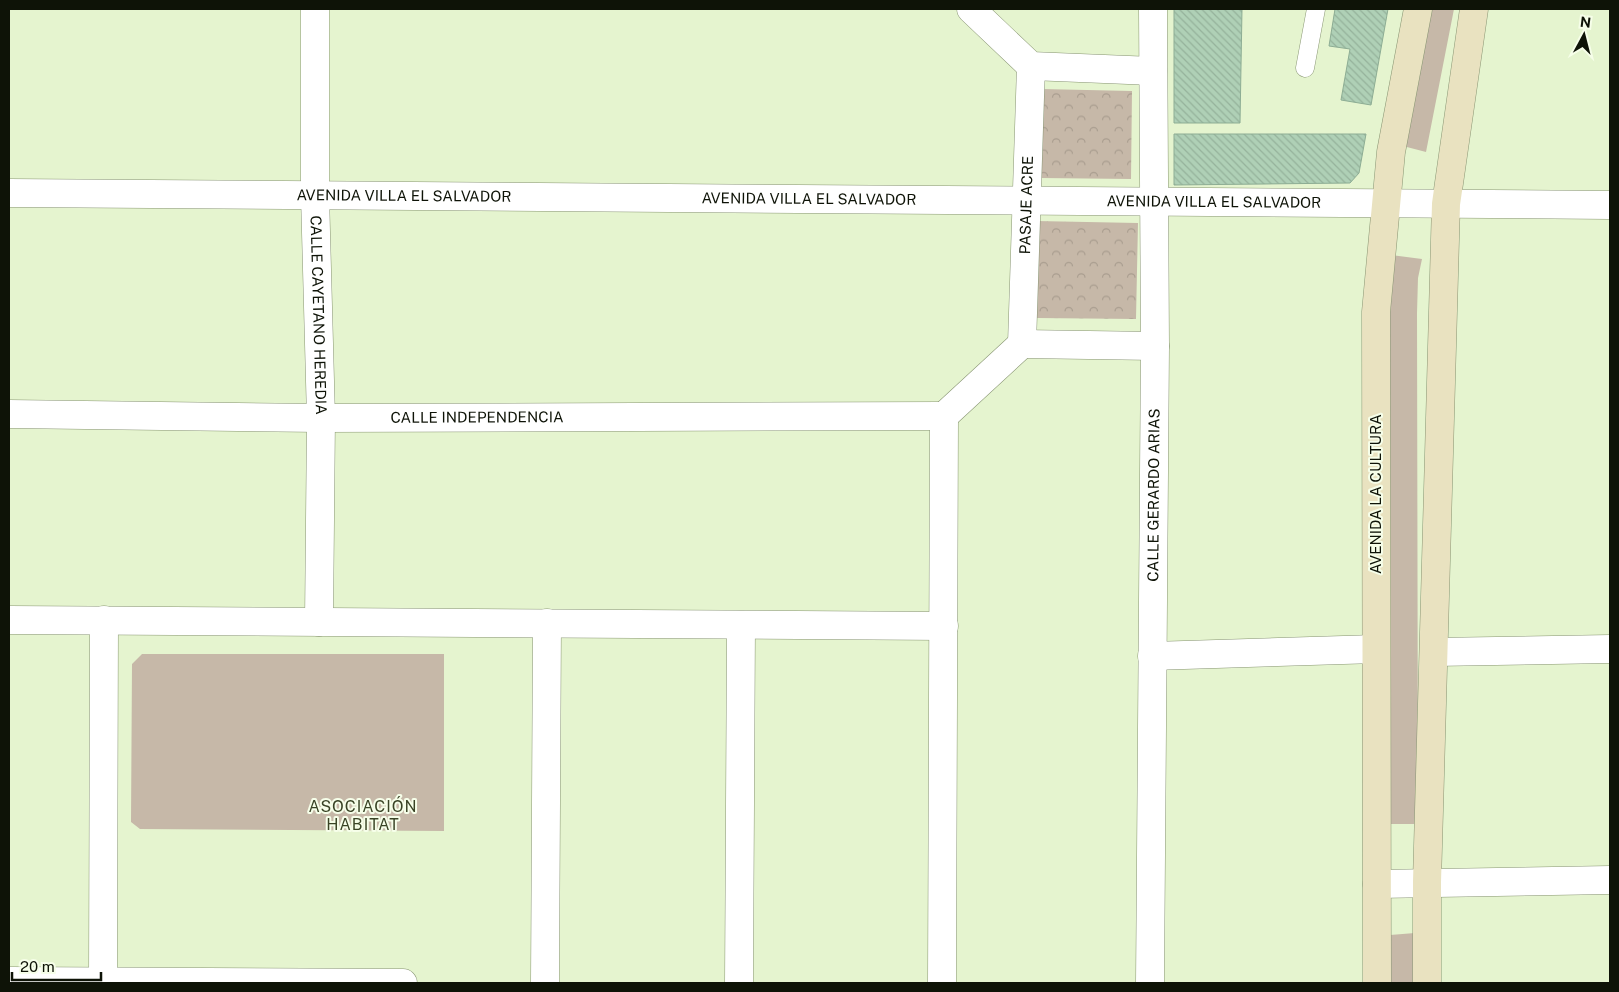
<svg xmlns="http://www.w3.org/2000/svg" width="1619" height="992" viewBox="0 0 1619 992" font-family="'Public Sans',sans-serif">
	<style>
		.green { fill: #c6b8a8 }
		.park { fill: url(#park-crowns) }
		.building { fill: url(#building-back-hatch); stroke: #8dad94 }
		.lines { fill: none; stroke-linecap: round; stroke-linejoin: round }
		.service-casing { stroke: #889573; stroke-width: 19 }
		.minor-casing { stroke: #889573; stroke-width: 29 }
		.tertiary-casing { stroke: #889573; stroke-width: 29 }
		.secondary-casing { stroke: #889573; stroke-width: 29 }
		.service { stroke: #fff; stroke-width: 18 }
		.minor { stroke: #fff; stroke-width: 28 }
		.tertiary { stroke: #fff; stroke-width: 28 }
		.secondary { stroke: #e9e2c0; stroke-width: 28 }
		.labels { text-anchor: middle; stroke-width: 4; stroke-linejoin: round; paint-order: stroke }
		.street-label { font-size: 15px; fill: #0e1307; stroke: #f6fee9 }
		.neighbourhood-label { font-size: 16px; letter-spacing: 1px; fill: #394325; stroke: #f6fee9 }
	</style>
	<defs>
		<pattern id="park-crowns" width="20" height="18" patternUnits="userSpaceOnUse" patternTransform="scale(1.25)"><rect width="20" height="18" fill="#c6b8a8"/><path d="M2 6a3 3 0 1 1 6 0M12 15a3 3 0 1 1 6 0" fill="none" stroke="#a99d8f"/></pattern>
		<pattern id="building-back-hatch" width="6" height="6" patternUnits="userSpaceOnUse" patternTransform="scale(1.25)"><rect width="6" height="6" fill="#afd0b6"/><path d="M-1 5l2 2M0 0l6 6M5-1l2 2" fill="none" stroke="#95b29b"/></pattern>
	</defs>
	<rect width="100%" height="100%" fill="#e5f4cf"/>
	<path class="green" d="M1428 9H1454L1426 152 1403 146Z
		M1391 255 1422 259 1418 278 1417 313 1418 824H1387V313Z
		M142 654H444V831L140 829 131 822 132 664Z
		M1415 933V983H1390V935Z"/>
	<path class="park" d="M1042 89 1132 91 1131 179 1041 178Z
		M1036 221 1138 223 1136 319 1037 318Z"/>
	<path class="building" d="M1174 9H1242L1240 123H1174Z
		M1335 9H1388L1371 105 1341 100 1350 49 1329 46Z
		M1174 134H1366L1359 173 1350 183 1174 185Z"/>
	<g class="lines">
		<defs>
			<path id="service" d="M1305 68 1316 9"/>
			<g id="minor">
				<path id="s1" d="M315 9V195L321 418 319 622"/>
				<path d="M971 9 1031 66 1153 71"/>
				<path id="s2" d="M1022 344 1031 66"/>
				<path d="M1022 344 1155 346"/>
				<path id="s3" d="M9 414 321 418 944 416"/>
				<path d="M944 416 1022 344"/>
				<path d="M9 620 944 626"/>
				<path d="M1434 652 1610 649"/>
				<path d="M1152 656 1376 649"/>
				<path d="M1377 884 1610 880"/>
				<path d="M9 981 403 983"/>
				<path d="M103 983 104 620"/>
				<path d="M545 983 547 623"/>
				<path d="M739 983 741 625"/>
				<path d="M942 983 944 416"/>
				<path id="s4" d="M1150 983 1155 346 1153 9"/>
			</g>
			<g id="tertiary">
				<path id="s5" d="M9 193 1610 205"/>
			</g>
			<path id="secondary" d="M1377 983 1376 312 1391 152 1418 9
				M1427 983V882L1446 204 1474 9"/>
		</defs>
		<use href="#service" class="service-casing"/>
		<use href="#minor" class="minor-casing"/>
		<use href="#tertiary" class="tertiary-casing"/>
		<use href="#secondary" class="secondary-casing"/>
		<use href="#service" class="service"/>
		<use href="#minor" class="minor"/>
		<use href="#tertiary" class="tertiary"/>
		<use href="#secondary" class="secondary"/>
	</g>
	<g class="labels">
		<g class="street-label">
			<text dy="5" stroke="none"><textPath href="#s5" startOffset="395">AVENIDA VILLA EL SALVADOR</textPath></text>
			<text dy="5" stroke="none"><textPath href="#s5" startOffset="800">AVENIDA VILLA EL SALVADOR</textPath></text>
			<text dy="5" stroke="none"><textPath href="#s5" startOffset="1205">AVENIDA VILLA EL SALVADOR</textPath></text>
			<text dy="5" stroke="none"><textPath href="#s2" startOffset="139">PASAJE ACRE</textPath></text>
			<text dy="5" stroke="none"><textPath href="#s1" startOffset="306">CALLE CAYETANO HEREDIA</textPath></text>
			<text dy="5" stroke="none"><textPath href="#s3" startOffset="468">CALLE INDEPENDENCIA</textPath></text>
			<text transform="translate(1376 494) rotate(-90)" y="5">AVENIDA LA CULTURA</text>
			<text dy="5" stroke="none"><textPath href="#s4" startOffset="488">CALLE GERARDO ARIAS</textPath></text>
		</g>
		<g class="neighbourhood-label">
			<text x="363" y="812">ASOCIACIÓN<tspan x="363" dy="18">HABITAT</tspan></text>
		</g>
	</g>
	<rect width="1619" height="992" fill="none" stroke="#0e1307" stroke-width="20"/>
	<g transform="translate(1584 35) rotate(7)" stroke="#f6fee9" stroke-width="4" paint-order="stroke">
	<path d="M0-4L9 19L0 12L-9 19Z" fill="#0e1307"/>
	<text y="-8" font-size="14" font-weight="bold" text-anchor="middle" fill="#0e1307">N</text>
	</g>
	<path d="M12 972v8h89v-8" fill="none" stroke="#0e1307" stroke-width="2.5"/>
	<text x="20" y="972" font-size="15" fill="#0e1307" stroke="#f6fee9" stroke-width="4" paint-order="stroke">20 m</text>
</svg>
